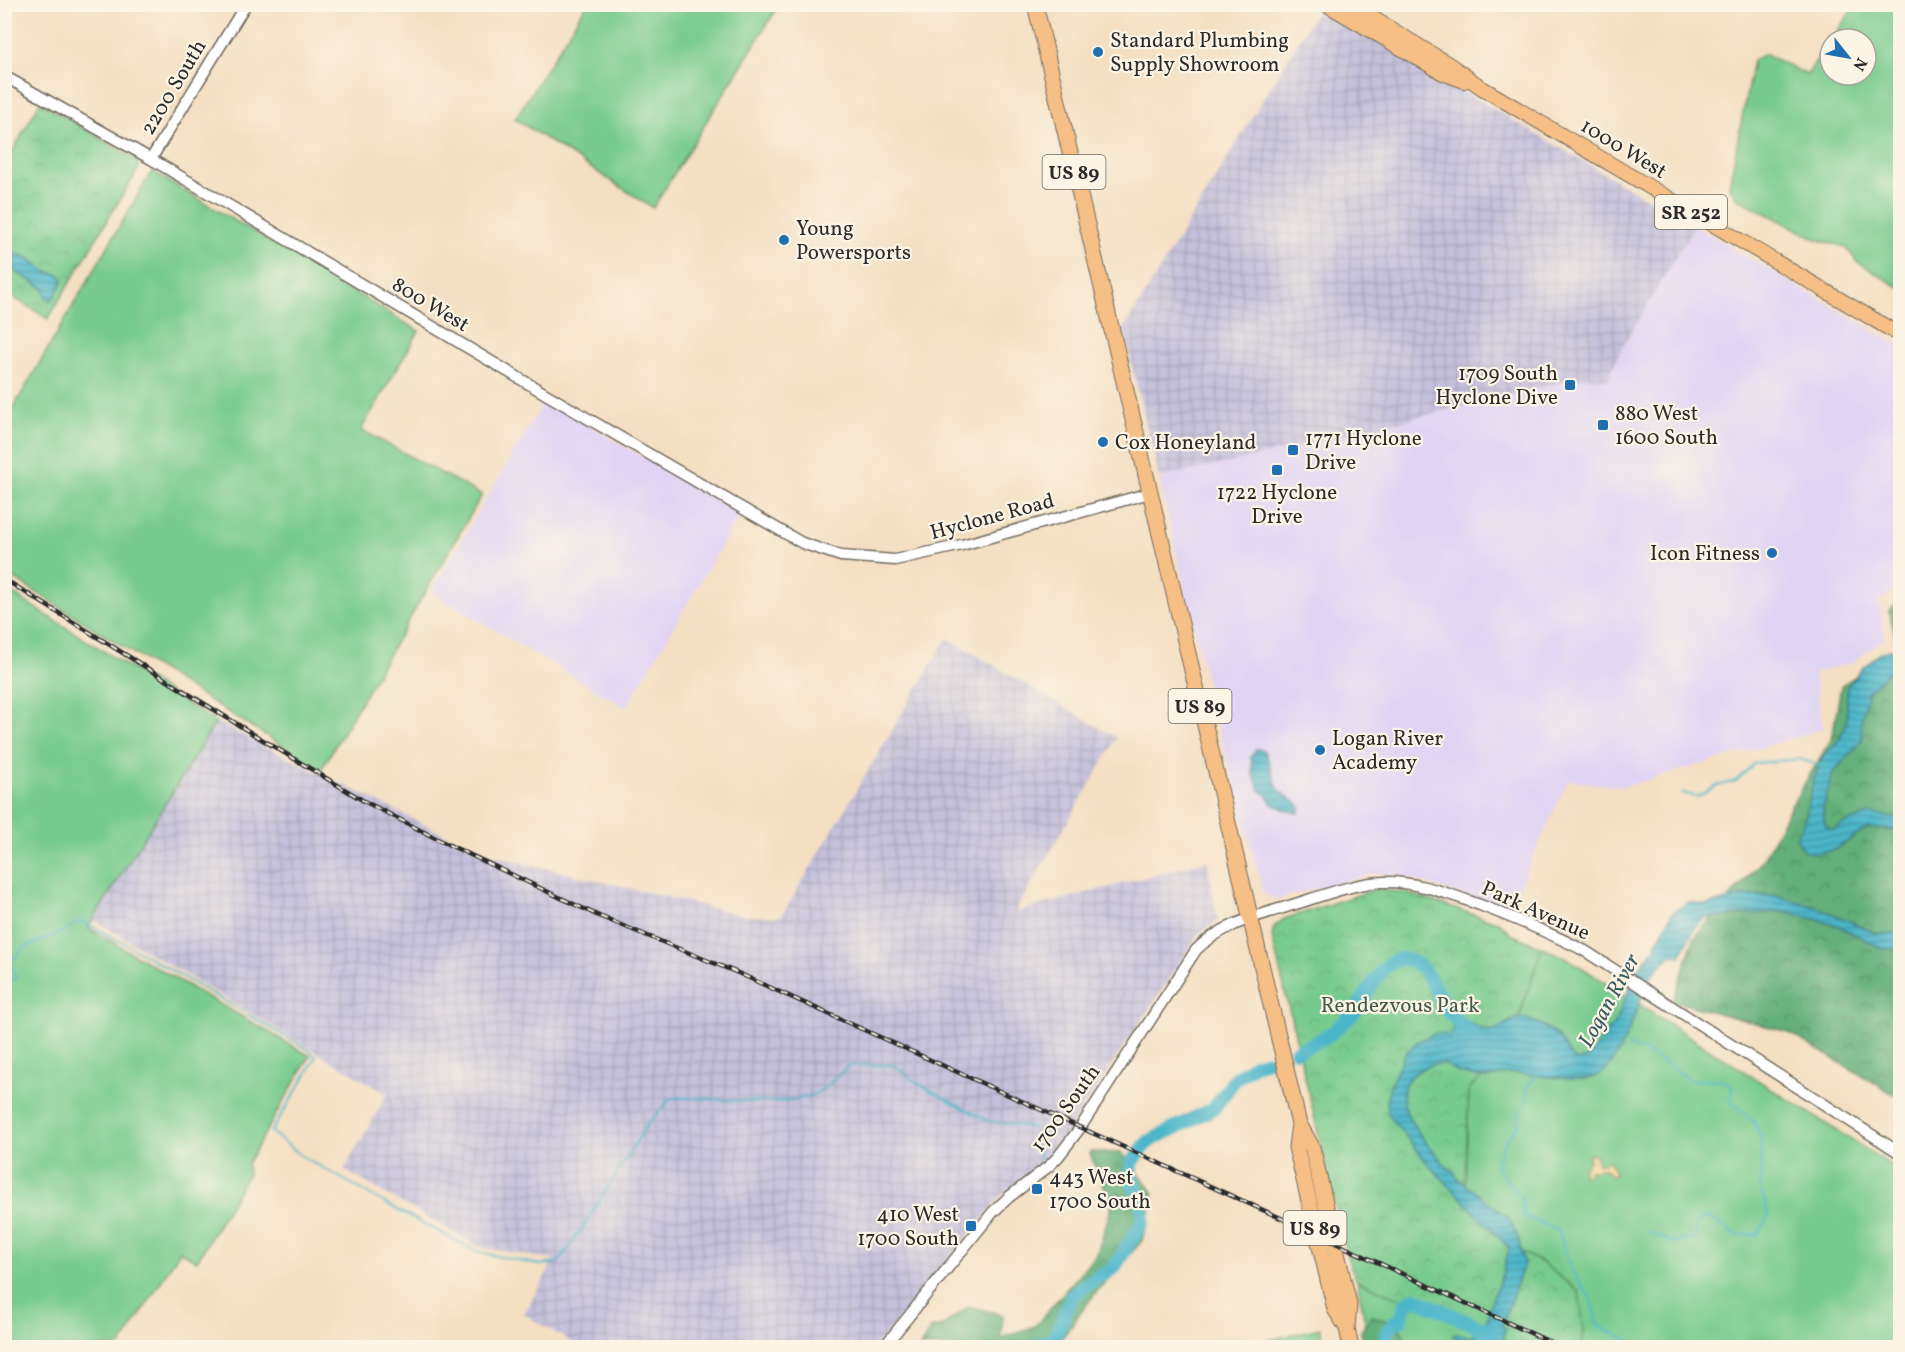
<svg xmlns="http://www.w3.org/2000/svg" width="1905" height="1352" viewBox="0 0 1905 1352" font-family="Vollkorn,serif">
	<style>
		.built { fill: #e0d4f4 }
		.industrial { fill: url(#industrial-grid) }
		.grass { fill: #78cb8e; stroke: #527b5c; stroke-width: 1.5 }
		.forest { fill: url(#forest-crowns); stroke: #466d52; stroke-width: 1.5 }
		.sand { fill: url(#sand-dots); stroke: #8c8264; stroke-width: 1.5 }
		.park { fill: url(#park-crowns); stroke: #527b5c; stroke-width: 1.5 }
		.water { fill: url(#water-rules); stroke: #3c707a; stroke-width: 1.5 }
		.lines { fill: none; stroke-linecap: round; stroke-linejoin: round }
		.stream { stroke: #4cb6ca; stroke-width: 2 }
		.river { stroke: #4cb6ca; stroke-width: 14 }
		.tertiary-casing { stroke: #716a60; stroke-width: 13 }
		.primary-casing { stroke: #716a60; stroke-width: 16 }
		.trunk-casing { stroke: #716a60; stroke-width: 17 }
		.tertiary { stroke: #fff; stroke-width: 10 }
		.primary { stroke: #f5bf86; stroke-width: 14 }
		.trunk { stroke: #f5bf86; stroke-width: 15 }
		.rail-casing { stroke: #2b2b2b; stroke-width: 4.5 }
		.rail { stroke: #fcf5e5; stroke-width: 2; stroke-dasharray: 7; stroke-linecap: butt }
		.poi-dot { fill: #1f6fb2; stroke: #fcf5e5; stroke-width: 2 }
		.labels { text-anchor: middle; stroke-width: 4.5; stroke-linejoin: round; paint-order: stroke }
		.shield { fill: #fcf5e5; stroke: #6a6863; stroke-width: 1.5 }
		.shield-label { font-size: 20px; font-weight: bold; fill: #2b2b2b }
		.poi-label { font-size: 21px; fill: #2b2b2b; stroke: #fcf5e5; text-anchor: start }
		.street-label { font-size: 21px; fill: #2b2b2b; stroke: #fcf5e5 }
		.park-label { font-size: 21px; fill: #425b49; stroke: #fcf5e5 }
		.water-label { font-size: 22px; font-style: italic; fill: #375c63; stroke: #fcf5e5 }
	</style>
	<defs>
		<pattern id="industrial-grid" width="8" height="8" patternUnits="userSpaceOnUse" patternTransform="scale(1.5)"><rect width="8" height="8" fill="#c4c0db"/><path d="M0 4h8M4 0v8" fill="none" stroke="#a9a5bc"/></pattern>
		<pattern id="forest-crowns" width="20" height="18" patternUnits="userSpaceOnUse" patternTransform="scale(1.5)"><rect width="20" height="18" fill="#62af79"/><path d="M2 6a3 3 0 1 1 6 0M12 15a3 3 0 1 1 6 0" fill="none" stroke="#518f63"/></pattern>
		<pattern id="sand-dots" width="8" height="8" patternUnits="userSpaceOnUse" patternTransform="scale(1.5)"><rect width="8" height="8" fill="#eeda9e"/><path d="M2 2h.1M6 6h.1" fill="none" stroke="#cb8" stroke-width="1.8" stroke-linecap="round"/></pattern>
		<pattern id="park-crowns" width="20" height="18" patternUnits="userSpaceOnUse" patternTransform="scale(1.5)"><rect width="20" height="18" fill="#78cb8e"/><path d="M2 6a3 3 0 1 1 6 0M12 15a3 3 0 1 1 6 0" fill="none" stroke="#68ae7b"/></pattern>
		<pattern id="water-rules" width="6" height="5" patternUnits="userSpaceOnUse" patternTransform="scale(1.5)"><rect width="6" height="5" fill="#4cb6ca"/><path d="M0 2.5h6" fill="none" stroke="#3f94a4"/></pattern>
	</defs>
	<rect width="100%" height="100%" fill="#fcf5e5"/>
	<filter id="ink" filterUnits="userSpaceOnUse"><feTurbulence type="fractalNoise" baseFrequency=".0167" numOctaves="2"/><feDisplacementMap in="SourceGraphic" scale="12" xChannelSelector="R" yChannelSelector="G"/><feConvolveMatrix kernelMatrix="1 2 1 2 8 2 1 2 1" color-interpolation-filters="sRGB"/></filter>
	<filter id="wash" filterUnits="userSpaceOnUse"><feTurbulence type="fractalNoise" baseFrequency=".008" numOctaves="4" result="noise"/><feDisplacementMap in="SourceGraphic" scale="24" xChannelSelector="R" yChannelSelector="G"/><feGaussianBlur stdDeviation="1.35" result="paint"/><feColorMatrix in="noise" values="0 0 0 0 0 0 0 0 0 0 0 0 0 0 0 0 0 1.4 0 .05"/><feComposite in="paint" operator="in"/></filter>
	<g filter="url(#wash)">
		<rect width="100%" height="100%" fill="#f4dfc2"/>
		<path class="built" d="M1694 226 1900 346V585L1879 602 1885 638 1852 663 1814 673 1823 729 1623 787 1568 780 1509 910 1399 875 1376 873 1278 899 1267 896 1263 891 1209 692 1159 477 1246 459 1582 377 1608 379 1620 351Z
			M545 400 740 514 626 708 431 592Z"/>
		<path class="industrial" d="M1319 7 1694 226 1620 351 1608 379 1582 377 1246 459 1159 477 1123 330Z
			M947 638 1117 738 1015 912 1207 861 1218 921 1200 933 1052 1155 1003 1194 876 1347 581 1348 524 1314 554 1260 479 1247 344 1170 387 1094 94 920 216 722 482 853 746 916 781 917Z"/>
		<path class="grass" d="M586 5H779L653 208 515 119Z
			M1855 5H1900V288L1857 262 1846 247 1818 240 1738 199 1729 187 1753 60 1765 54 1807 75 1830 42V75H1866V39H1832Z
			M152 171 419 331 361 430 482 495 321 770 5 573V422Z
			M5 589 216 722 88 928 310 1056 247 1164 248 1174 197 1261 180 1251 120 1347H5Z
			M1542 947 1570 960 1900 1171V1347H1582L1584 1330 1489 1222 1465 1185 1469 1088 1506 1058Z
			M1357 1281 1521 1347H1370Z"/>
		<path class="forest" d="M1900 601V1093L1895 1095 1788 1032 1673 1001 1694 938 1762 861 1791 806 1832 738 1841 686 1898 647 1889 611Z
			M1089 1152 1122 1153 1154 1193 1142 1241 1094 1295 1058 1343 1051 1348 920 1347 930 1329 942 1326 969 1306 1003 1315 1001 1338 1035 1326 1097 1254 1112 1205Z
			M1372 1316 1397 1324 1410 1347H1364L1361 1331Z"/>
		<path class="sand" d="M1591 1154 1596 1157 1598 1163H1604L1610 1161 1615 1174 1612 1176 1604 1169 1601 1168 1599 1170H1590L1585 1177 1583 1175 1584 1166 1589 1161 1588 1156Z"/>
		<path class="park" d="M40 102 137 160 139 168 48 319 5 292V165Z
			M1376 889 1406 893 1500 923 1511 934 1542 947 1506 1058 1469 1088 1465 1184 1489 1222 1510 1246 1544 1264 1579 1292 1584 1330 1582 1347H1521L1357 1281 1348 1260 1272 937 1274 927 1284 919Z
			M1320 1328 1325 1347H1256V1343Z"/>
		<path class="water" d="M4 251C11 255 17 253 24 256 41 263 36 272 59 274L63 280 55 296 50 301 46 298 43 288 5 265Z
			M1900 647V670L1887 673 1868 692 1861 721 1862 740 1833 773 1823 809 1825 825 1832 830 1850 821 1871 814 1900 818V831L1868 828 1836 849 1816 854 1803 850 1796 837 1805 821 1814 778 1822 758 1839 740 1847 722V687L1863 667 1880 653Z
			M1257 749 1265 751 1278 789 1301 807 1299 813 1286 810 1272 804 1268 796 1260 790 1253 774 1251 757Z
			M1775 895 1822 909 1878 934 1900 933V948L1883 949 1837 925 1786 911 1705 918 1695 928 1680 956 1671 955C1664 963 1654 970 1650 979 1636 1004 1624 1061 1599 1075 1583 1085 1533 1074 1513 1073 1504 1072 1495 1078 1486 1078 1479 1078 1467 1075 1459 1073 1454 1071 1449 1065 1443 1064 1433 1063 1422 1068 1414 1074 1380 1099 1432 1149 1449 1169L1454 1171 1457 1178 1508 1217 1518 1237 1524 1264 1502 1326 1505 1328 1503 1344 1500 1347H1471L1465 1342 1453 1336 1458 1333 1470 1337 1475 1335 1479 1324 1488 1320 1489 1307 1503 1272 1509 1248 1430 1166 1389 1116 1386 1102 1391 1083 1405 1054 1418 1041 1437 1033 1450 1036 1453 1030 1452 1022 1460 1017C1469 1022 1483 1033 1495 1030 1505 1028 1508 1017 1524 1019 1536 1020 1553 1031 1561 1040 1568 1049 1566 1055 1578 1061L1590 1056 1617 1019 1636 971 1652 952 1673 912 1689 902 1707 905 1744 896Z"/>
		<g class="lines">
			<path class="stream" d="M1683 793 1697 797 1717 786 1736 781 1755 763 1800 759 1821 766
				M4 983 16 979 11 963 23 948 58 934 81 921 126 944 309 1050 316 1057 306 1075 271 1132 302 1156 399 1211 478 1252 539 1265 558 1263 583 1227 647 1125 671 1098C715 1096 766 1109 809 1096 825 1091 837 1076 849 1065H894L919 1084 988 1121 1032 1127 1039 1139 1040 1159
				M1629 1046 1652 1055 1693 1081 1721 1079 1732 1086 1731 1102 1754 1122 1761 1137V1189
				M1539 1074 1528 1085 1527 1101 1518 1116V1124L1503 1145 1496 1166 1521 1198 1524 1216 1559 1231 1570 1267 1591 1299 1598 1326 1647 1348
				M1647 1232 1672 1242 1696 1239V1222L1708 1217 1736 1235 1758 1234 1769 1215 1762 1193
				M1671 1348C1700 1346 1721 1339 1749 1347"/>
			<path class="river" d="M1296 1051C1313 1044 1329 1037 1343 1023 1349 1018 1355 1012 1359 1006 1372 986 1389 944 1418 965 1430 974 1436 992 1443 1004 1450 1015 1459 1023 1469 1031
				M1032 1348 1053 1338 1061 1324 1071 1297 1087 1284 1114 1268 1143 1221 1141 1199 1132 1181V1162L1148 1142 1214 1108 1236 1078 1254 1065 1268 1061
				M1389 1348 1386 1333 1394 1322 1400 1321 1405 1305 1414 1298 1481 1328H1493"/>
		</g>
	</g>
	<g filter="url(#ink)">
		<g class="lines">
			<defs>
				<path id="tertiary" d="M4 76 151 159 544 393 802 543 841 556 895 560 962 545 1150 493
					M151 159 246 4
					M883 1348 993 1212 1009 1197 1049 1166 1058 1157 1080 1128 1196 950C1220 926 1253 917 1286 907 1313 899 1356 882 1383 882 1417 881 1449 894 1480 905 1516 919 1551 933 1585 951L1900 1153"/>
				<path id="primary" d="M1326 4 1443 73 1464 81
					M1350 4 1450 65 1482 88 1900 335"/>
				<path id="trunk" d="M1035 4 1299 1124 1312 1147 1349 1304 1347 1328
					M1299 1124 1296 1147 1335 1309 1347 1328 1351 1348"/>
			</defs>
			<use href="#tertiary" class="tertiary-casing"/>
			<use href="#primary" class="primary-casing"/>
			<use href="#trunk" class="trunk-casing"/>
			<use href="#tertiary" class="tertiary"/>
			<use href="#primary" class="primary"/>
			<use href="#trunk" class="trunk"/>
			<defs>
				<path id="rail" d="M4 579 253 734 364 801 441 841 599 916 738 973 1316 1234 1563 1348"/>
			</defs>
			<use href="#rail" class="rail-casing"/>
			<use href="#rail" class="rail"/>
		</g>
	</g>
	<g class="poi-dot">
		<circle cx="1098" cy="52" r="6"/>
		<circle cx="784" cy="240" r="6"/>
		<rect x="1564" y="379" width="12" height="12" rx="3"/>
		<rect x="1597" y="419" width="12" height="12" rx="3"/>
		<circle cx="1103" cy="442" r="6"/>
		<rect x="1287" y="444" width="12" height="12" rx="3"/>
		<rect x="1271" y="464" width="12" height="12" rx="3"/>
		<circle cx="1772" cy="553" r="6"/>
		<circle cx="1320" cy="750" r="6"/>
		<rect x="1031" y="1183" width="12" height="12" rx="3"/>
		<rect x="965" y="1220" width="12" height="12" rx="3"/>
	</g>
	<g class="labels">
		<g class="shield">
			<rect x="1042.5" y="155" width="63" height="34" rx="4.5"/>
			<rect x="1655" y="195" width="72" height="34" rx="4.5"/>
			<rect x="1168.5" y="689" width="63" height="34" rx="4.5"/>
			<rect x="1283.5" y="1211" width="63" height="34" rx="4.5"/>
		</g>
		<g class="shield-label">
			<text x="1074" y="179">US 89</text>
			<text x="1691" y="219">SR 252</text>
			<text x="1200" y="713">US 89</text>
			<text x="1315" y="1235">US 89</text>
		</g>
		<g class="poi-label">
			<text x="1110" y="47">Standard Plumbing<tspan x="1110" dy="24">Supply Showroom</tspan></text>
			<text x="796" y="235">Young<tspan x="796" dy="24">Powersports</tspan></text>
			<text x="1558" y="380" text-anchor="end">1709 South<tspan x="1558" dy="24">Hyclone Dive</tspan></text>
			<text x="1615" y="420">880 West<tspan x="1615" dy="24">1600 South</tspan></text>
			<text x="1305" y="445">1771 Hyclone<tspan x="1305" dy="24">Drive</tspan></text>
			<text x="1115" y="449">Cox Honeyland</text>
			<text x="1277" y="499" text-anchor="middle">1722 Hyclone<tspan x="1277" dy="24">Drive</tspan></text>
			<text x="1760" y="560" text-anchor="end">Icon Fitness</text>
			<text x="1332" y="745">Logan River<tspan x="1332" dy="24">Academy</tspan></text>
			<text x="1049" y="1184">443 West<tspan x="1049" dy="24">1700 South</tspan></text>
			<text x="959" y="1221" text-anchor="end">410 West<tspan x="959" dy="24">1700 South</tspan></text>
		</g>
		<g class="street-label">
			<text transform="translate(173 87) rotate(-59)" y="7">2200 South</text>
			<text transform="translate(1624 148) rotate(31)" y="7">1000 West</text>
			<text transform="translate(431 304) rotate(31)" y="7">800 West</text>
			<text transform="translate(992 516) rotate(-15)" y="7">Hyclone Road</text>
			<text transform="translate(1536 910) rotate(24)" y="7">Park Avenue</text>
			<text transform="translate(1065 1108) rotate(-54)" y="7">1700 South</text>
		</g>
		<g class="park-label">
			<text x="1400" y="1012">Rendezvous Park</text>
		</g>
		<g class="water-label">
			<text transform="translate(1608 1000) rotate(-61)" y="8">Logan River</text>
		</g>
	</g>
	<rect width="1905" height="1352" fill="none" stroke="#fcf5e5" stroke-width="24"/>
	<g transform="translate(1848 57) rotate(121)"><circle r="28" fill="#fcf5e5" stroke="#a8a49b" stroke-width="1.5"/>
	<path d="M0-4.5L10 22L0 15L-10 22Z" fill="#1f6fb2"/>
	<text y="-9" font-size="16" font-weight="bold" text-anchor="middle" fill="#2b2b2b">N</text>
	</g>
</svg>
